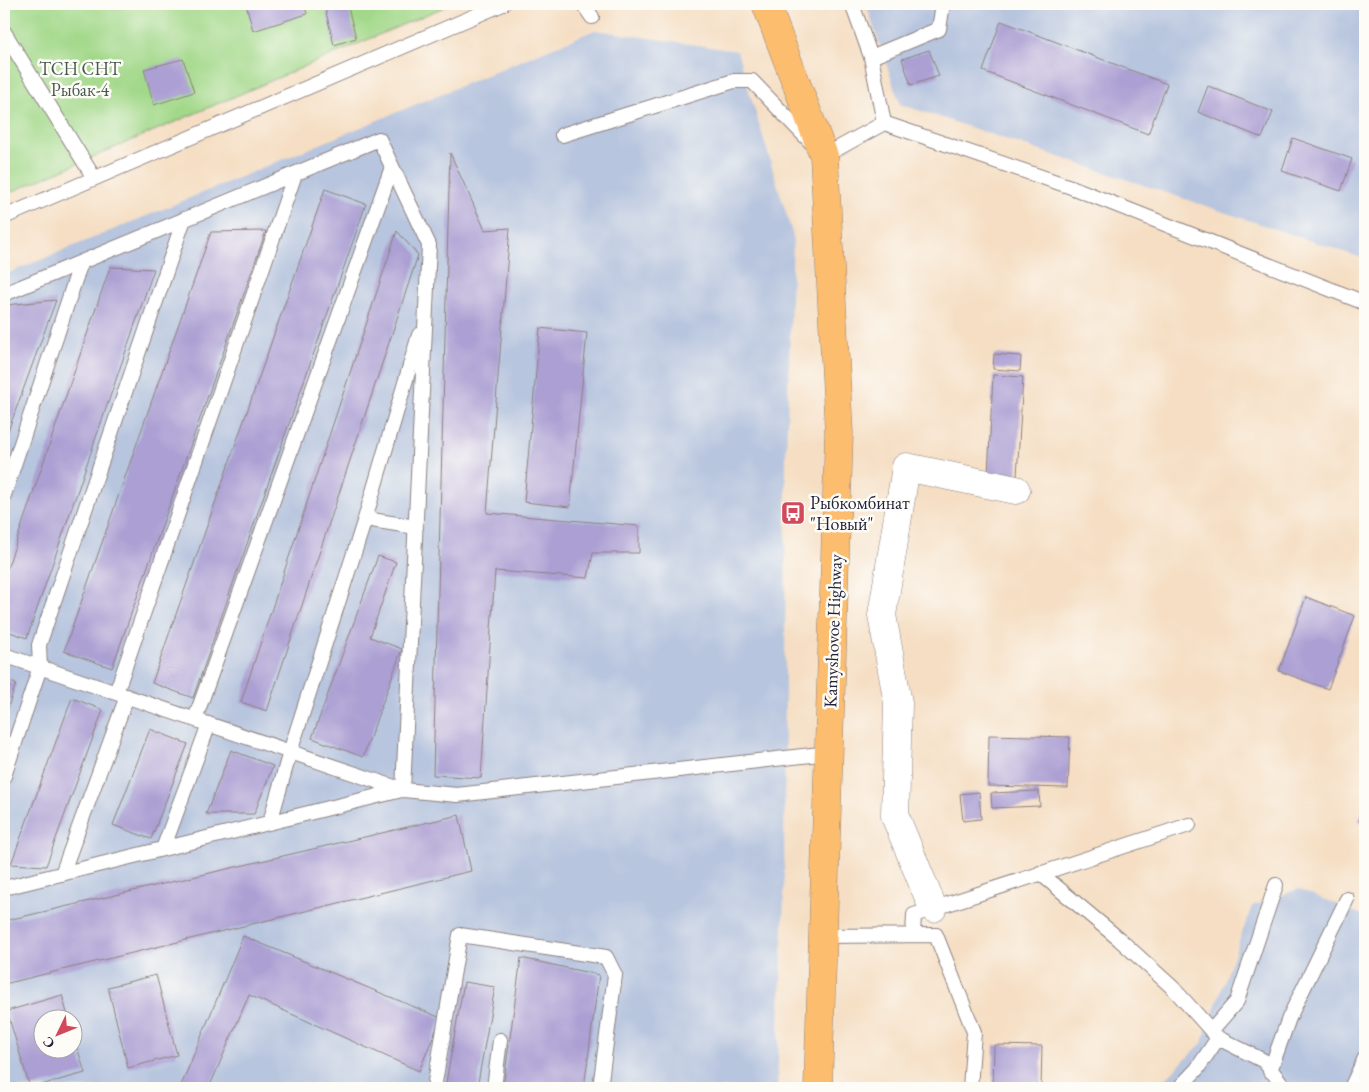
<svg xmlns="http://www.w3.org/2000/svg" width="1369" height="1092" viewBox="0 0 1369 1092" font-family="'EB Garamond',serif">
	<style>
		.industrial { fill: #b7c5de; fill-rule: evenodd }
		.green { fill: #a2d889; stroke: #627d62 }
		.building { fill: #ab9fd3 }
		.lines { fill: none; stroke-linecap: round; stroke-linejoin: round }
		.service-casing { stroke: #8c807f; stroke-width: 16 }
		.minor-casing { stroke: #8c807f; stroke-width: 29 }
		.primary-casing { stroke: #8c807f; stroke-width: 29 }
		.service { stroke: #fff; stroke-width: 14 }
		.minor { stroke: #fff; stroke-width: 28 }
		.primary { stroke: #fcbd6e; stroke-width: 28 }
		.labels { text-anchor: middle; stroke-width: 5; stroke-linejoin: round; paint-order: stroke }
		.park-label { font-size: 18px; fill: #485952; stroke: #fdfcf7 }
		.poi-label { font-size: 18px; fill: #22223b; stroke: #fdfcf7; text-anchor: start }
		.street-label { font-size: 18px; fill: #22223b; stroke: #fdfcf7 }
	</style>
	<rect width="100%" height="100%" fill="#fdfcf7"/>
	<filter id="ink" filterUnits="userSpaceOnUse"><feTurbulence type="fractalNoise" baseFrequency=".02" numOctaves="2"/><feDisplacementMap in="SourceGraphic" scale="10" xChannelSelector="R" yChannelSelector="G"/><feConvolveMatrix kernelMatrix="1 2 1 2 8 2 1 2 1" color-interpolation-filters="sRGB"/></filter>
	<filter id="wash" filterUnits="userSpaceOnUse"><feTurbulence type="fractalNoise" baseFrequency=".0096" numOctaves="4" result="noise"/><feDisplacementMap in="SourceGraphic" scale="20" xChannelSelector="R" yChannelSelector="G"/><feGaussianBlur stdDeviation="1.12" result="paint"/><feColorMatrix in="noise" values="0 0 0 0 0 0 0 0 0 0 0 0 0 0 0 0 0 1.4 0 .05"/><feComposite in="paint" operator="in"/></filter>
	<g filter="url(#wash)">
		<rect width="100%" height="100%" fill="#f5dec3"/>
		<path class="industrial" d="M866 4H1365V259L900 104Z
			M595 30 737 51 793 236 786 457 784 898 777 1088H4V275ZM42 1020H72V1050H42Z
			M1298 889 1365 916V1088H1156L1202 1043 1252 906Z"/>
		<path class="green" d="M4 4H451L4 195Z"/>
		<g id="blocks">
			<path class="building" d="M246 4H304L307 14 253 31Z
				M324 4H347L356 38 334 45Z
				M1001 21 1167 84 1148 134 983 71Z
				M929 50 939 76 911 85 902 59Z
				M183 59 194 92 154 105 144 69Z
				M1208 86 1273 112 1262 138 1198 112Z
				M1293 138 1352 159 1341 191 1282 171Z
				M450 153 485 230 510 228 487 513 639 526V553H593L588 578 495 571 481 778 433 775Z
				M325 189 366 204 193 698 152 683Z
				M266 231 112 668 64 651 211 232Z
				M397 231 418 255 267 711 241 702Z
				M110 267 154 269 27 638 4 630V578Z
				M56 300 4 442 5 305Z
				M540 328 587 333 570 507 524 502Z
				M994 354 1021 356 1020 371 993 369Z
				M993 375 1023 377 1017 476 988 475Z
				M378 556 396 562 370 637 402 649 363 757 312 738Z
				M1306 597 1355 616 1328 689 1279 671Z
				M4 680 16 684 4 719Z
				M72 698 103 710 46 866 11 864Z
				M150 729 188 744 151 839 113 825Z
				M989 735 1070 737 1068 788 988 786Z
				M231 750 273 766 254 814H206Z
				M1039 791 1040 806 992 808 991 793Z
				M979 792 981 819 963 821 960 794Z
				M1365 805V823L1359 821Z
				M459 815 471 871 4 984V921Z
				M243 936 441 1018 419 1071 249 995 209 1088H180Z
				M521 958 599 975 584 1088H503Z
				M156 975 177 1055 128 1068 108 987Z
				M464 982 495 987 477 1088H445Z
				M62 995 69 1020H42V1050H72L73 1034 85 1073 30 1088 7 1011Z
				M994 1045 1042 1046 1041 1088H993Z"/>
		</g>
	</g>
	<g filter="url(#ink)">
		<use href="#blocks" fill-opacity="0" stroke="#8c807f" stroke-width="1"/>
		<g class="lines">
			<defs>
				<path id="service" d="M583 4 592 17
					M852 4 871 57 884 123
					M4 32 94 178
					M871 57 939 29 943 4
					M562 135 734 81H752L824 156 884 123 1071 187 1365 303
					M4 217 503 4
					M4 294 379 139 429 245 403 790 457 795 829 753
					M4 495 81 262
					M365 519 419 335
					M4 655 403 790
					M116 693 295 174
					M195 719 392 167
					M4 776 40 667 39 645 184 219
					M270 822 290 752 365 519 416 527
					M163 849 209 724
					M1040 873 1119 939 1173 988 1218 1038 1264 1061 1285 1088
					M62 874 127 696
					M4 888 402 790
					M913 935 914 915 1189 825
					M823 936 936 935 974 1032 970 1088
					M1211 1031 1237 1001 1276 885
					M1270 1071 1289 1018 1347 899
					M434 1088 460 935 606 957 615 975 600 1088
					M494 1088 500 1040
					M1179 1088 1197 1069 1218 1038
					M1351 1088 1365 1058"/>
				<path id="minor" d="M933 908 895 816 898 703 882 615 906 467 1016 490"/>
				<path id="primary" d="M766 4 824 156 839 433 818 1088"/>
			</defs>
			<use href="#service" class="service-casing"/>
			<use href="#minor" class="minor-casing"/>
			<use href="#primary" class="primary-casing"/>
			<use href="#service" class="service"/>
			<use href="#minor" class="minor"/>
			<use href="#primary" class="primary"/>
		</g>
	</g>
	<defs>
		<symbol id="bus-square" viewBox="-11 -11 22 22"><rect x="-9" y="-9" width="18" height="18" rx="4" fill="#d1495b" stroke="#fdfcf7"/><path d="M-5-6H5V4H4V6H2V4H-2V6H-4V4H-5ZM-3.5-4V0h7V-4ZM-3.5 1.2v1.5H-2V1.2ZM2 1.2v1.5H3.5V1.2Z" fill="#fff"/></symbol>
	</defs>
	<g fill-rule="evenodd">
		<use href="#bus-square" x="779" y="499" width="28" height="28"/>
	</g>
	<g class="labels">
		<g class="park-label">
			<text x="80" y="75">ТСН СНТ<tspan x="80" dy="21">Рыбак-4</tspan></text>
		</g>
		<g class="poi-label">
			<text x="810" y="509">Рыбкомбинат<tspan x="810" dy="21">"Новый"</tspan></text>
		</g>
		<g class="street-label">
			<text transform="translate(833 631) rotate(-88)" y="6">Kamyshovoe Highway</text>
		</g>
	</g>
	<rect width="1369" height="1092" fill="none" stroke="#fdfcf7" stroke-width="20"/>
	<g transform="translate(58 1034) rotate(227)"><circle r="24" fill="#fdfcf7" stroke="#a5a5ac"/>
	<path d="M0-4L9 19L0 12L-9 19Z" fill="#d1495b"/>
	<text y="-8" font-size="14" font-weight="bold" text-anchor="middle" fill="#22223b">С</text>
	</g>
</svg>
